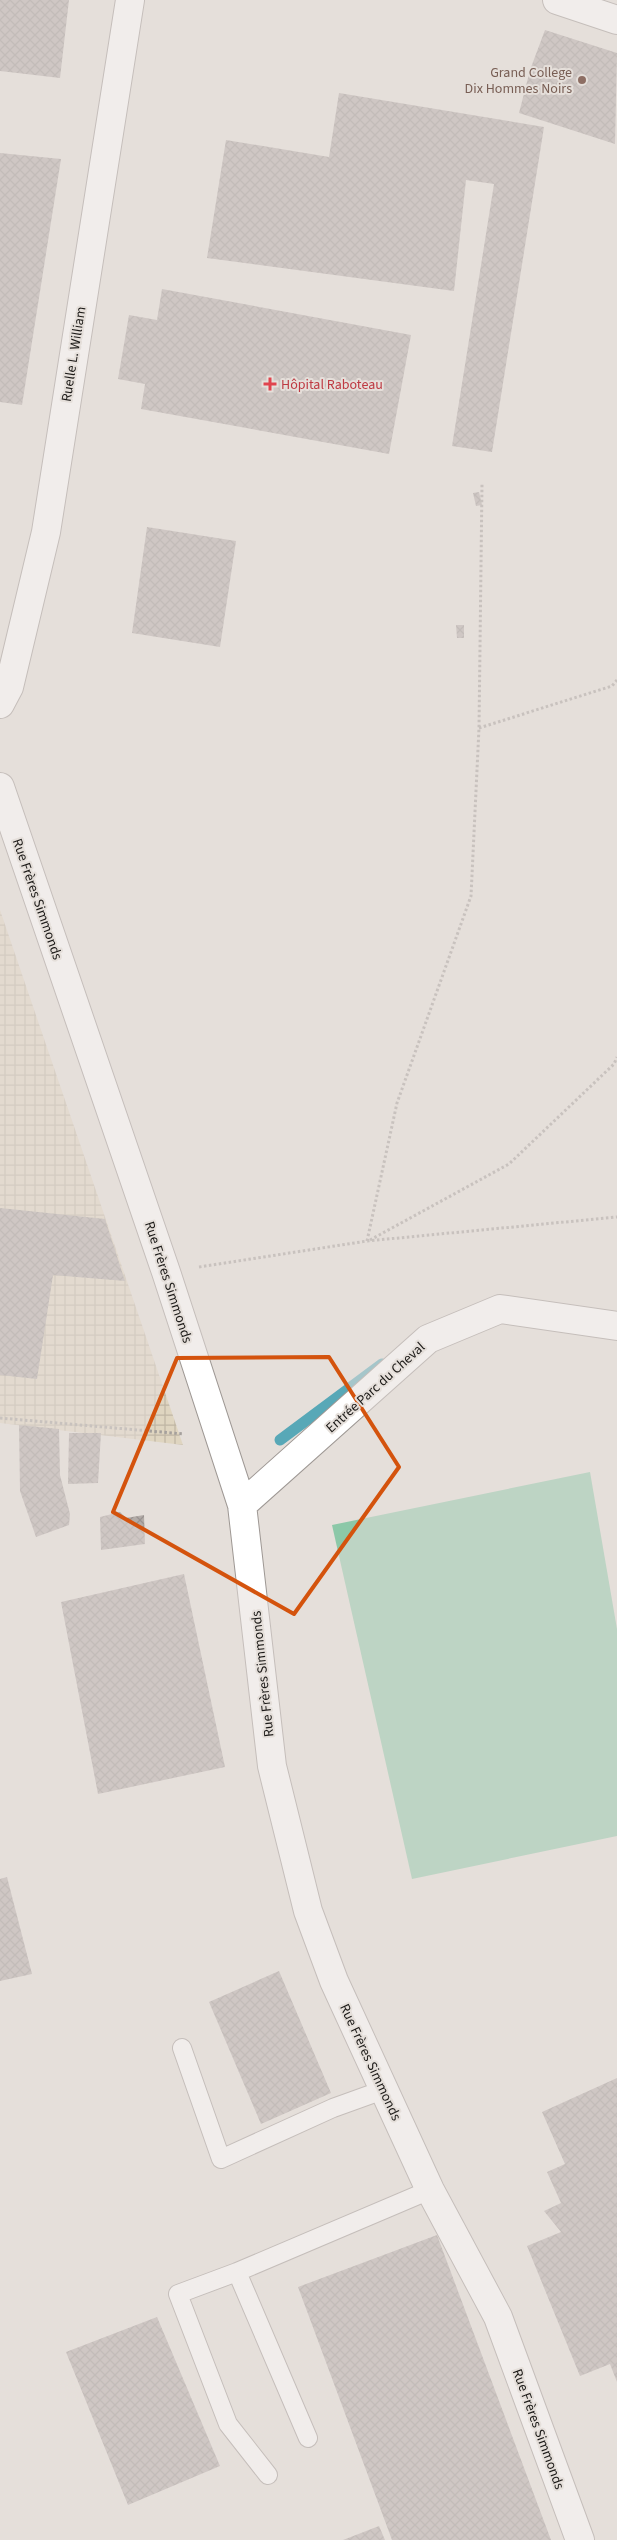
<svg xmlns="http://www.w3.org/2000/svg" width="617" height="2540" viewBox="0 0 617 2540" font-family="'Source Sans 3',sans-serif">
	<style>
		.industrial { fill: url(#industrial-grid) }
		.garden { fill: #8cc8a8 }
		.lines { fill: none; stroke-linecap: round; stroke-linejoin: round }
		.stream { stroke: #58a8b7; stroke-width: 11 }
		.building { fill: url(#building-cross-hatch) }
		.service-casing { stroke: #9e9894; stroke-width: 20 }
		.minor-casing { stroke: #9e9894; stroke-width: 30 }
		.path { stroke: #a5a09c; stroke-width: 3; stroke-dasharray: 2.5 2.5; stroke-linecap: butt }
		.service { stroke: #fff; stroke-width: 18 }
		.minor { stroke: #fff; stroke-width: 28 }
		.marked { fill: none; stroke: #d4530d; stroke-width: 4; stroke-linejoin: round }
		.education-dot { fill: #8d6e63; stroke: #e5dfda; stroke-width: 2 }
		.health-dot { fill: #e0444e; stroke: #e5dfda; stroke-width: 2 }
		.labels { text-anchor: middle; stroke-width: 4; stroke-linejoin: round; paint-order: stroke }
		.education-label { font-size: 14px; fill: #785e54; stroke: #e5dfda; text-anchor: end }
		.street-label { font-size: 14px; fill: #1b1917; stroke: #e5dfda }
		.health-label { font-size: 14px; fill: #be3a42; stroke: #e5dfda; text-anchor: start }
	</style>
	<defs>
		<pattern id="industrial-grid" width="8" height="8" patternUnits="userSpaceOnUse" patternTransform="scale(1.25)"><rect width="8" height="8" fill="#dfd5c0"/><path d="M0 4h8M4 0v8" fill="none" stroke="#bfb6a4"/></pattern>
		<pattern id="building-cross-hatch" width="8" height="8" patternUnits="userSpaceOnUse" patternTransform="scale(1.25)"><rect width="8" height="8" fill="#b3aca8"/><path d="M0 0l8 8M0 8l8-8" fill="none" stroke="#999390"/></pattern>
	</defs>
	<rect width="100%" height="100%" fill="#e5dfda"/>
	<path class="industrial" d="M0 910 183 1445 0 1423Z"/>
	<path class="garden" d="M590 1472 617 1629V1836L412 1879 332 1525Z"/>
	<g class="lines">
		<path class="stream" d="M280 1440 382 1364"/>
	</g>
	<path class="building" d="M0 0H69L60 78 0 71Z
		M545 30 617 53 615 144 519 113 530 70Z
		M339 93 544 127 492 452 452 446 494 184 466 180 454 291 207 258 226 140 329 157Z
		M0 153 61 159 22 405 0 402Z
		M162 289 411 335 389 454 141 409 145 384 118 379 129 315 157 320Z
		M479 492 482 505 476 506 473 493Z
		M147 527 236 541 220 647 132 633Z
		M456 625H464V638H457Z
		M0 1208 105 1219 125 1281 53 1275 37 1379 0 1375Z
		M19 1425 59 1429 60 1475 70 1514 69 1525 36 1537 20 1491Z
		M69 1433H101L98 1483 68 1484Z
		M120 1512 126 1518 144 1515 145 1544 101 1550 100 1517Z
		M184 1574 225 1767 98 1794 61 1602Z
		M7 1877 32 1974 0 1981V1879Z
		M279 1971 331 2093 261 2124 209 2002Z
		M617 2078V2382L610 2364 580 2376 527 2246 561 2232 544 2211 561 2203 547 2172 565 2164 542 2112Z
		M437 2235 551 2540H392L298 2287Z
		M157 2317 220 2466 128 2505 66 2352Z
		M379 2526 385 2540H343Z"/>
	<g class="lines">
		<defs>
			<path id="service" d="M182 2048 221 2159 333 2108 383 2090
				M237 2272 178 2294 228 2424 268 2475
				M308 2438 237 2272 430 2190"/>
			<path id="minor" d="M557 0 617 20
				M0 704 9 687 46 532 130 0
				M0 787 166 1272 242 1505 272 1766 308 1911 334 1981 430 2190 498 2317 580 2540
				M242 1505 428 1339 500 1309 617 1326"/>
		</defs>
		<use href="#service" class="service-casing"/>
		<use href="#minor" class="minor-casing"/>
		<path class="path" d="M479 728 612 686 617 680
			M370 1240 509 1164 614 1064 617 1057
			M367 1241 397 1103 471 896 479 728 482 484
			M199 1267 367 1241 617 1217
			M0 1418 184 1434"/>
		<use href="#service" class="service"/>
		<use href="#minor" class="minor"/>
	</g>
	<path d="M0 0H617V2540H0ZM329 1357 399 1467 294 1614 113 1512 177 1358Z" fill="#e5dfda" fill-opacity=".55" fill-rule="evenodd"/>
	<path class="marked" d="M329 1357 399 1467 294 1614 113 1512 177 1358Z"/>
	<circle class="education-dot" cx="582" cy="80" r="5"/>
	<path class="health-dot" d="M267.5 376.5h5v5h5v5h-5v5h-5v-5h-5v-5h5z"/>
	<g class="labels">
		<g class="education-label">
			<text x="572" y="77">Grand College<tspan x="572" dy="16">Dix Hommes Noirs</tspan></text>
		</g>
		<g class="street-label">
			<text transform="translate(73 354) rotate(-81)" y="5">Ruelle L. William</text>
			<text transform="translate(38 899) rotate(71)" y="5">Rue Frères Simmonds</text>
			<text transform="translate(169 1282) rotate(72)" y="5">Rue Frères Simmonds</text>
			<text transform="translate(375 1387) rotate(-42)" y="5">Entrée Parc du Cheval</text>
			<text transform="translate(262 1674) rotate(-96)" y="5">Rue Frères Simmonds</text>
			<text transform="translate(371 2062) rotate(65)" y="5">Rue Frères Simmonds</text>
			<text transform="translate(539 2429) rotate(70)" y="5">Rue Frères Simmonds</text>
		</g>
		<g class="health-label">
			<text x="281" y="389">Hôpital Raboteau</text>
		</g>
	</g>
</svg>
